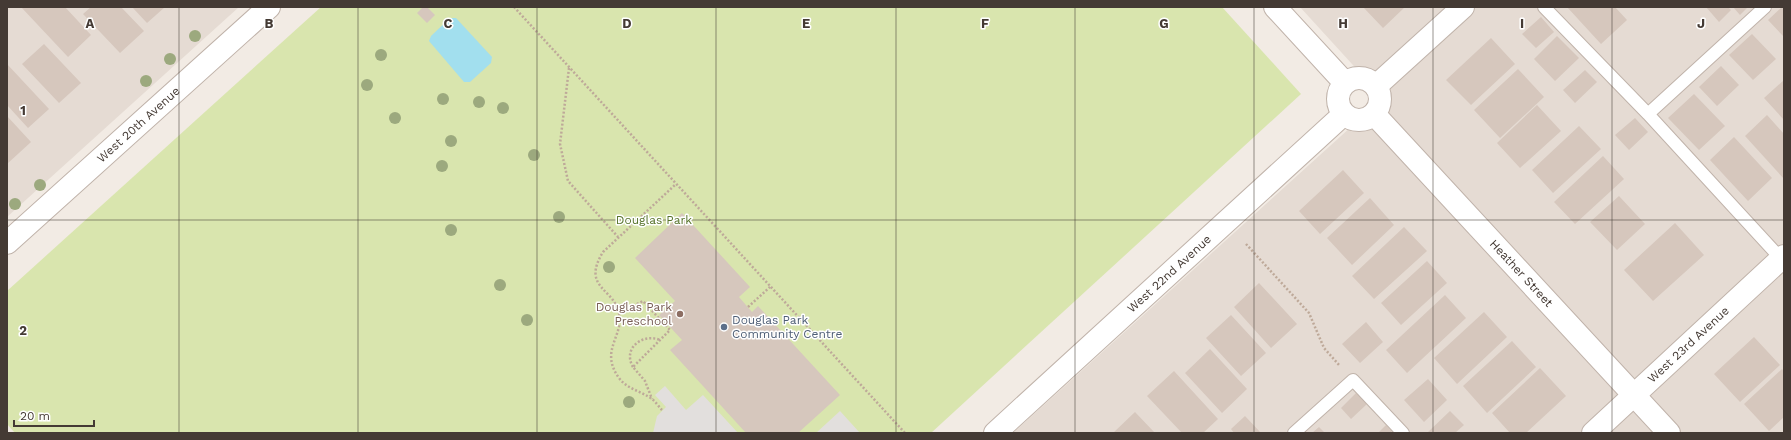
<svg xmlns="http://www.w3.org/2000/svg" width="1791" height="440" viewBox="0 0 1791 440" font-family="'Work Sans',sans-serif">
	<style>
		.residential { fill: #e5dbd3 }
		.green { fill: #d9e5ae }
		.parking { fill: #e2dfdd }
		.water { fill: #a2dfee }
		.building { fill: #d6c7bd }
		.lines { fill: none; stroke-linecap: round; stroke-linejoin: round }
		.service-casing { stroke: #c0b3aa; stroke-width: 14 }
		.minor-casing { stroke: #c0b3aa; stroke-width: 24 }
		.path { stroke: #bea999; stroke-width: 2.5; stroke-dasharray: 2 2; stroke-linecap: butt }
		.service { stroke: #fff; stroke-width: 12 }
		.minor { stroke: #fff; stroke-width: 22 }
		.tree { fill: #9ca97e }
		.grid { fill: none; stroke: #443a34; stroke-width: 1; stroke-opacity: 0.55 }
		.education-dot { fill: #8d6e63; stroke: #fff; stroke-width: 1.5 }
		.service-dot { fill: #5c6f8a; stroke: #fff; stroke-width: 1.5 }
		.labels { text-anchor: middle; stroke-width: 3; stroke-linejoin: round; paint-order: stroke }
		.street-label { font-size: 12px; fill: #443a34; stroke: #fff }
		.park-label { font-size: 12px; fill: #56732a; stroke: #fff }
		.education-label { font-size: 12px; fill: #785e54; stroke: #fff; text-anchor: end }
		.service-label { font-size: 12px; fill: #4e5e75; stroke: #fff; text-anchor: start }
		.grid-label { font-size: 13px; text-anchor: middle; font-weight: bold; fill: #443a34; stroke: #fff; stroke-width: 3; stroke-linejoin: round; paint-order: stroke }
	</style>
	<rect width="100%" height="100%" fill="#f2ebe4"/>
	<path class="residential" d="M7 7H239L7 217Z
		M1300 7H1784V433H1013L1383 98Z"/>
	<path class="green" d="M321 7H1222L1301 94 931 433H15L7 424V291Z"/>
	<path class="parking" d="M665 386 686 410 703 395 738 433H653L657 416 666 407 655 395Z
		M840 411 860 433H816Z"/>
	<path class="water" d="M450 18H456L492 57 491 63 470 82H464L429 41 431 36Z"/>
	<path class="building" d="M21 7H65L91 35 68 57Z
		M91 7H121L144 31 120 53 83 14Z
		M132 7H165L147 23Z
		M423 7H427L435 15 427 23 417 13Z
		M1363 7H1405L1383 28Z
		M1567 7H1615L1627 20 1601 44Z
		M1706 7H1728L1731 10 1719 22Z
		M1733 7H1748L1740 15Z
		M1782 7 1784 9V37L1768 20Z
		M1541 17 1554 32 1536 48 1522 34Z
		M1752 34 1776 59 1753 80 1729 55Z
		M1557 36 1579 58 1555 81 1534 59Z
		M1491 38 1515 64 1471 105 1446 80Z
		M44 44 81 83 59 103 22 64Z
		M7 64 49 109 28 128 7 105Z
		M1721 66 1739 85 1717 106 1699 87Z
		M1518 69 1544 97 1500 138 1474 110Z
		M1585 70 1597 82 1575 103 1563 90Z
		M1784 80V120L1764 98Z
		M1694 94 1725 126 1699 150 1668 118Z
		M1537 105 1561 131 1520 168 1497 143Z
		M1767 115 1784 134V179L1745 136Z
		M7 116 31 142 7 164Z
		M1635 118 1648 132 1629 150 1615 135Z
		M1579 126 1601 149 1553 193 1532 170Z
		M1734 137 1772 178 1748 201 1710 160Z
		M1603 156 1624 179 1575 224 1554 202Z
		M1343 170 1364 193 1320 234 1299 211Z
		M1619 196 1645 224 1617 250 1590 222Z
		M1370 198 1394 225 1352 265 1327 238Z
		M682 213 750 287 739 297 752 312 758 306 840 395 798 433H746L670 350 682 340 659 315 675 301 635 258Z
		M1675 223 1704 255 1653 301 1624 270Z
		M1404 227 1427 251 1374 299 1352 276Z
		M1427 261 1447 283 1401 325 1381 303Z
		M1259 283 1297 324 1271 348 1234 307Z
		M1445 295 1466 318 1407 373 1386 350Z
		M1484 312 1507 337 1457 384 1434 358Z
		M1231 315 1266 353 1241 376 1206 338Z
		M1366 322 1383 342 1360 363 1342 344Z
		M1754 337 1780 365 1740 402 1714 374Z
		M1512 341 1536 367 1487 413 1463 386Z
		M1210 349 1247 389 1222 413 1185 373Z
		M1540 368 1566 396 1526 433H1510L1492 413Z
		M1782 369 1784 372V417L1769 431 1744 404Z
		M1174 371 1218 419 1203 433H1182L1147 396Z
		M1428 379 1447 400 1424 422 1404 400Z
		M1356 393 1367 404 1351 419 1341 408Z
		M1450 411 1464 425 1455 433H1430L1428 432Z
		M1135 412 1155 433H1113Z
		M1245 416 1261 433H1234L1231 429Z
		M1386 425 1393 433H1378Z
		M1319 427 1325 433H1312Z"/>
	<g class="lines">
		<defs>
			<path id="service" d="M1544 7 1648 114 1784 262
				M1648 114 1765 7
				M1294 433 1353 380 1403 433"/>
			<g id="minor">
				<path d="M1275 7 1345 83"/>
				<circle cx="1359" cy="99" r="21"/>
				<path d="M1376 86 1463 7"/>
				<path id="s1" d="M1374 114 1669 433"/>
				<path id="s2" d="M7 243 269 7"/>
				<path id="s3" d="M995 433 1344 114"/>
				<path id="s4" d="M1593 433 1784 256"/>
			</g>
		</defs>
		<use href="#service" class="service-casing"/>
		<use href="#minor" class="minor-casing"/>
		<path class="path" d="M514 7 905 433
			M569 68 560 144 568 181 618 237
			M1246 244 1309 313 1324 348 1340 366
			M748 307 770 287
			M619 313 643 301 670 330 633 367 645 381 652 399
			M633 367C622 348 643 333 660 340
			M662 410C659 407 656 402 652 399 641 391 627 389 619 378 599 350 624 337 619 313 614 288 581 288 603 252L676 184"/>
		<use href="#service" class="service"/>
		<use href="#minor" class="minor"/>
	</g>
	<g class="tree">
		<circle cx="195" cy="36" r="6"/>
		<circle cx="381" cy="55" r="6"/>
		<circle cx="170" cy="59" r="6"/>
		<circle cx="146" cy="81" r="6"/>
		<circle cx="367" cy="85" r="6"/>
		<circle cx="443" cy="99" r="6"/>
		<circle cx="479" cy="102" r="6"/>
		<circle cx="503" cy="108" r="6"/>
		<circle cx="395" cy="118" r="6"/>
		<circle cx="451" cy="141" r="6"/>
		<circle cx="534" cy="155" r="6"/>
		<circle cx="442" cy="166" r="6"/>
		<circle cx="40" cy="185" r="6"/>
		<circle cx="15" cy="204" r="6"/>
		<circle cx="559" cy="217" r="6"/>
		<circle cx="451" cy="230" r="6"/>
		<circle cx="609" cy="267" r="6"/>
		<circle cx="500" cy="285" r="6"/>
		<circle cx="527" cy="320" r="6"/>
		<circle cx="629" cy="402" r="6"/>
	</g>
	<path class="grid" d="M179 7V433M358 7V433M537 7V433M716 7V433M896 7V433M1075 7V433M1254 7V433M1433 7V433M1612 7V433M7 220H1784"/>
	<circle class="education-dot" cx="680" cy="314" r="4"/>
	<circle class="service-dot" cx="724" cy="327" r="4"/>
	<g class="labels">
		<g class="street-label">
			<text dy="4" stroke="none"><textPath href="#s2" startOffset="177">West 20th Avenue</textPath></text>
			<text dy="4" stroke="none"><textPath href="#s3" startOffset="236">West 22nd Avenue</textPath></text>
			<text dy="4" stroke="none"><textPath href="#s1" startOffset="217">Heather Street</textPath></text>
			<text dy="4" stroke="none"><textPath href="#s4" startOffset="130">West 23rd Avenue</textPath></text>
		</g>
		<g class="park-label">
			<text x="654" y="224">Douglas Park</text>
		</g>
		<g class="education-label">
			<text x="672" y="311">Douglas Park<tspan x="672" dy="14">Preschool</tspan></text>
		</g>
		<g class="service-label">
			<text x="732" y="324">Douglas Park<tspan x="732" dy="14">Community Centre</tspan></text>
		</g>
	</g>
	<g class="grid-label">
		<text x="90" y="28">A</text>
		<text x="269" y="28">B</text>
		<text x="448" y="28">C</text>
		<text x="627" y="28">D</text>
		<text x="806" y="28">E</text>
		<text x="985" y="28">F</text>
		<text x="1164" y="28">G</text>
		<text x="1343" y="28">H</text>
		<text x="1522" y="28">I</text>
		<text x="1701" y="28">J</text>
		<text x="23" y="115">1</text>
		<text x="23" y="335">2</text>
	</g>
	<rect width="1791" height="440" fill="none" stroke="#443a34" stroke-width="16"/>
	<path d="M14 420v6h80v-6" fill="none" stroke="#443a34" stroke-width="2"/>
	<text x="20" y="420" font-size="12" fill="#443a34" stroke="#ffffff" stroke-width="3" paint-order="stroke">20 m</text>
</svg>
